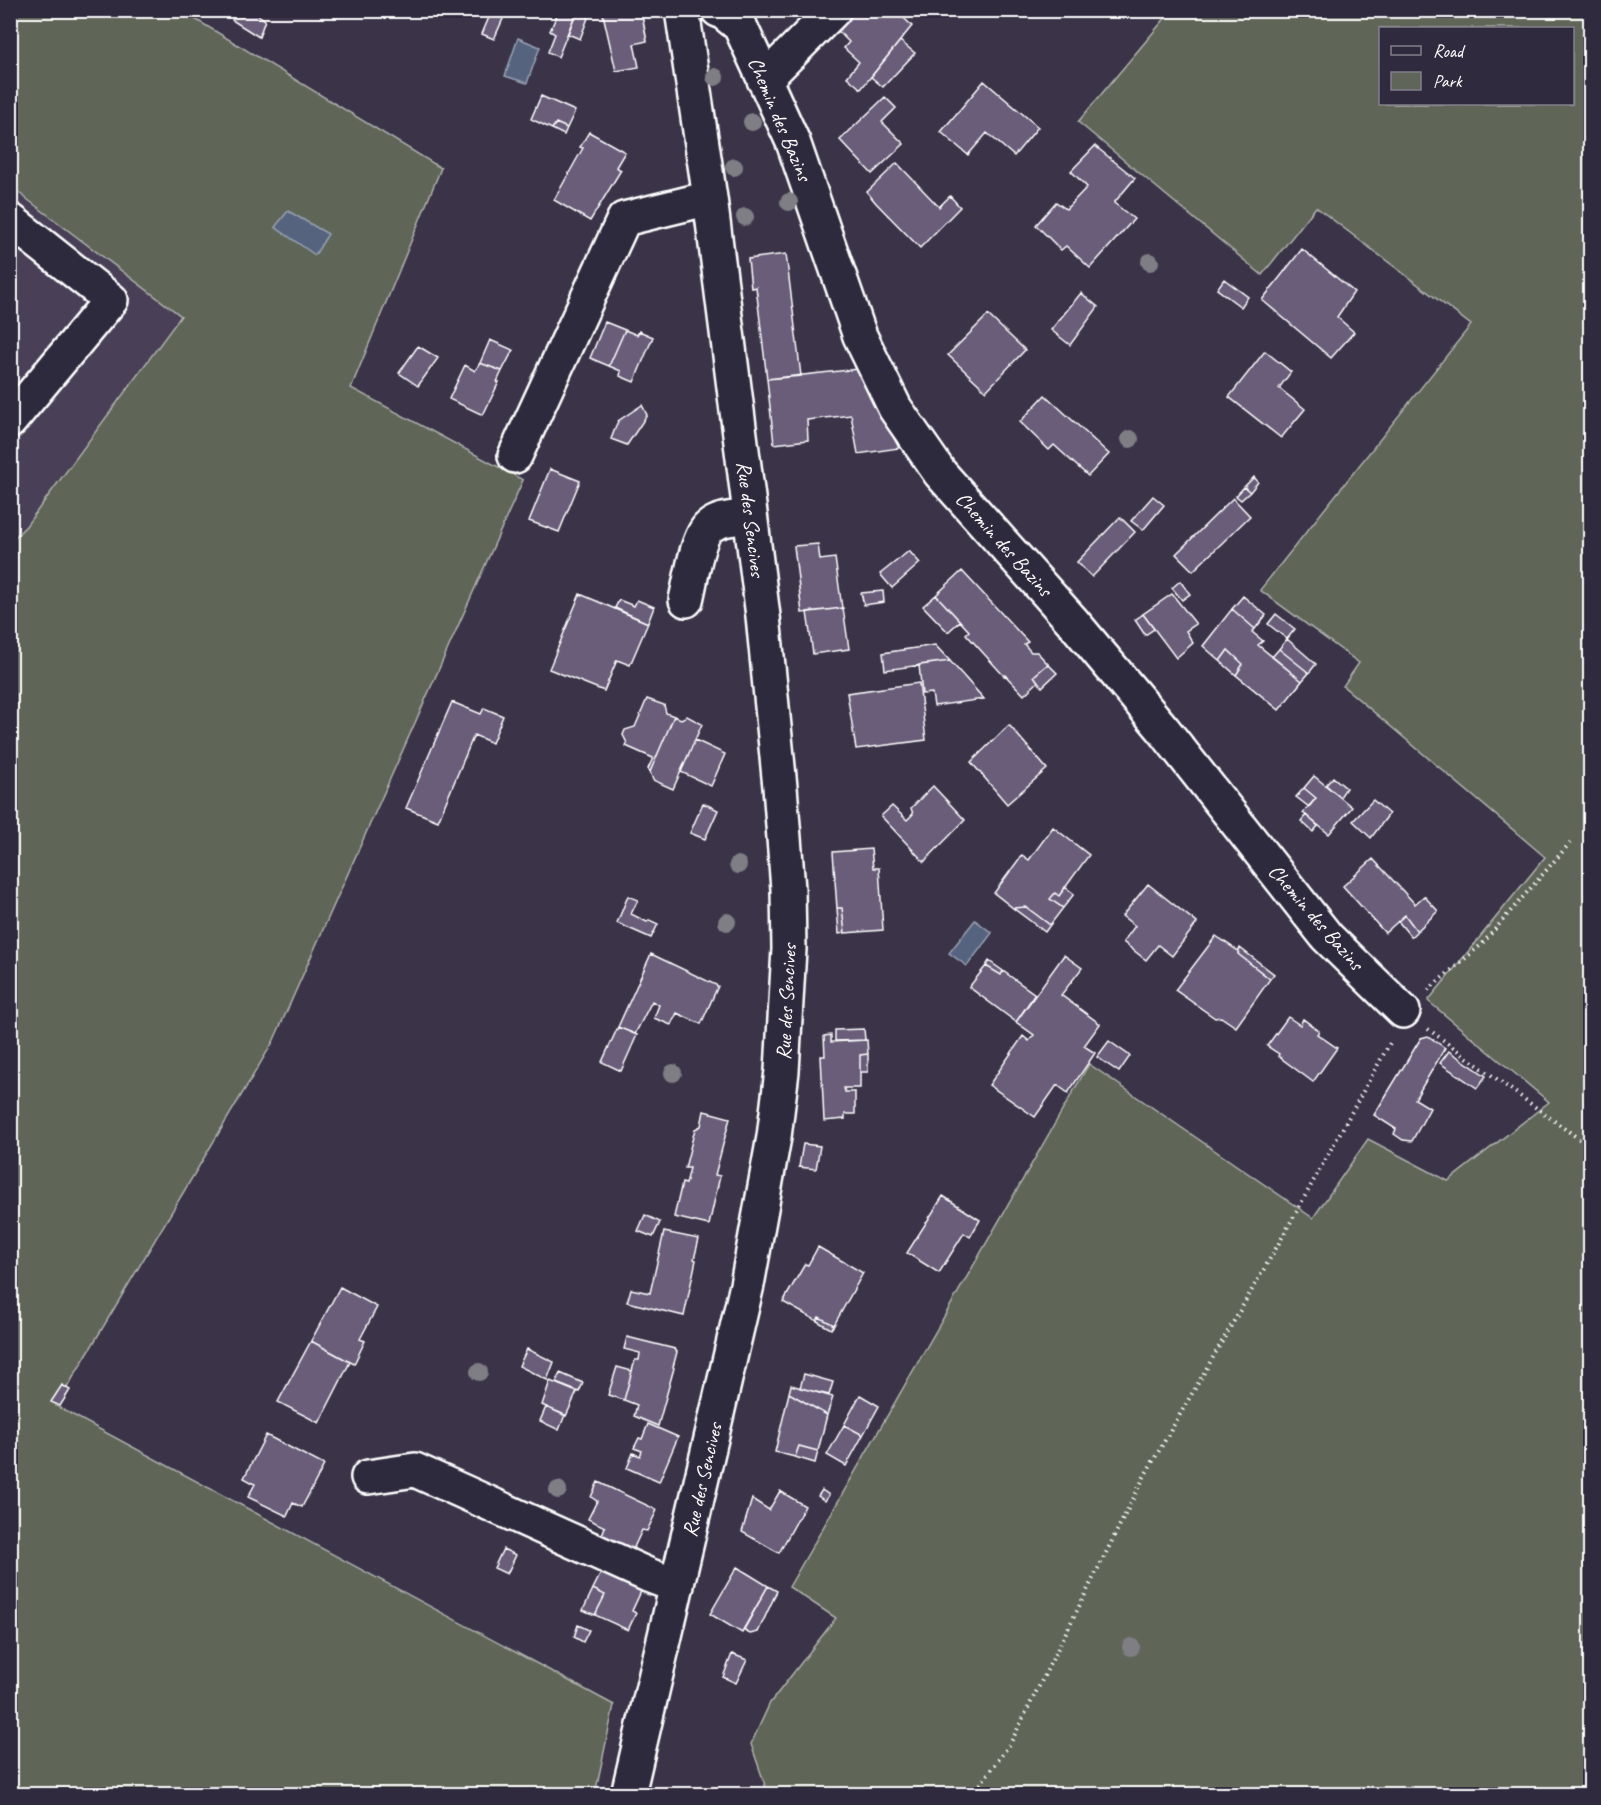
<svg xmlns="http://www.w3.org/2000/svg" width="1601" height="1805" viewBox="0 0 1601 1805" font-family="Caveat,sans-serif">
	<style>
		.built { fill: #494058 }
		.green { fill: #5f6659; stroke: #afb2ac; stroke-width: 1.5; fill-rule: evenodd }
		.water { fill: #55647f; stroke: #99a2b2; stroke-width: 1.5 }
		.building { fill: #695d7a; stroke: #fff; stroke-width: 1.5 }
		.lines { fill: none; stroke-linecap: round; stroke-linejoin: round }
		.minor-casing { stroke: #fff; stroke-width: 38 }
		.path { stroke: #fff; stroke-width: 4; stroke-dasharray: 1.5 4.5; stroke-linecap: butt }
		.minor { stroke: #2f2a3d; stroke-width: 33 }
		.tree { fill: #7f7e84 }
		.labels { text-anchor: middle; stroke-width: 5; stroke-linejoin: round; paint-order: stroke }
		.street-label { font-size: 21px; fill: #fff; stroke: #2f2a3d }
	</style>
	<rect width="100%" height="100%" fill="#3b3449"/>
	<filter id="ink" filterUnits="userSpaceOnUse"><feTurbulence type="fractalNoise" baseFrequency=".0167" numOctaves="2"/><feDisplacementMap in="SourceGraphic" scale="12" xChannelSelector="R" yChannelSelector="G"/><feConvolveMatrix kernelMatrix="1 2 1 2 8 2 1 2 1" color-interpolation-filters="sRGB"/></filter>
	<g filter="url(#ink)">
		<path class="built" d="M10 187 181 316 26 526 11 542Z"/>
		<path class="green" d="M1172 10 1590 11V1794H768L751 1744 770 1703 836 1618 789 1587 1089 1064 1313 1218 1368 1139 1448 1181 1549 1102 1428 1001 1545 857 1343 686 1359 663 1260 590 1471 325 1316 207 1262 275 1078 122ZM1572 28V104H1380V28Z
			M11 11H182L441 168 351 388 523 480 273 1042 56 1406 614 1705 595 1794H11L10 542 26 526 181 316 11 187Z"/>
		<path class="water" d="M518 38 540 47 527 83 505 76Z
			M288 211 328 234 315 255 275 227Z
			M975 920 992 933 967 966 949 953Z"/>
		<path class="building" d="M238 10H251L265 20 259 37 232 20Z
			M492 10 506 12 494 39 482 34Z
			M559 10H577L558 57 548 52 555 34 550 31Z
			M577 10H591L580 39 568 34Z
			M602 10H641L647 41 634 44 639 67 616 71Z
			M846 10H896L912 26 861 89 847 77 859 62 844 48 849 42 832 25Z
			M900 41 915 53 883 87 871 77Z
			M984 81 1038 127 1014 156 987 133 968 155 941 132Z
			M541 96 575 111 567 128 556 123 552 129 531 119Z
			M885 97 896 108 882 122 904 144 872 174 840 140Z
			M556 123 567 128 564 135 552 129Z
			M589 132 625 152 616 167 621 170 590 221 554 200 583 148 580 147Z
			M1095 146 1135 178 1114 203 1134 219 1090 268 1066 246 1061 250 1036 225 1056 202 1066 209 1087 187 1071 171Z
			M897 163 939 207 950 196 960 207 920 248 876 203 867 192Z
			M1302 249 1354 292 1337 317 1354 332 1331 358 1262 300Z
			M786 254 801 376 767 379 756 287 751 288 748 259Z
			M1224 279 1248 297 1241 307 1217 289Z
			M1081 293 1098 307 1070 345 1051 330Z
			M988 315 1025 350 986 391 948 355Z
			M605 322 625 330 609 366 590 358Z
			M625 330 637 335 639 331 653 337 634 382 620 376 621 371 609 366Z
			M490 340 513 350 502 371 480 363Z
			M418 346 438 358 418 386 399 373Z
			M1265 351 1291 372 1279 388 1305 409 1281 438 1229 397Z
			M480 363 502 371 497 382H499L483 415 449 399 465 365 475 371Z
			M858 369 899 448 858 454 851 415 807 420 808 440 774 444 767 379Z
			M1045 395 1109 454 1088 476 1054 445 1049 450 1020 422Z
			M642 405 647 415 627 445 611 439 618 421Z
			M550 469 580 481 559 532 529 521Z
			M1254 477 1258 482 1250 492 1244 487Z
			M1244 487 1250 492 1241 500 1236 496Z
			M1153 496 1164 505 1143 530 1131 521Z
			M1233 498 1250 516 1193 571 1176 554Z
			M1120 517 1135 532 1092 577 1077 562Z
			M818 544 820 560 835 558 842 608 802 613 794 546Z
			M909 551 920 563 892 588 880 574Z
			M962 571 1028 642 1024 644 1031 652H1037L1048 664 1034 676 1038 682 1024 695 1005 675 1004 676 966 634 969 631 936 595Z
			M1180 581 1190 594 1182 600 1172 588Z
			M883 591 884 602 864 605 861 593Z
			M580 594 648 623 630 665 617 660 604 691 549 669Z
			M1172 594 1196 624 1186 631 1193 643 1176 658 1143 614Z
			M936 595 960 621 948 632 923 606Z
			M1243 596 1266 615 1255 629 1232 609Z
			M619 600 634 606 637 600 654 607 648 623 615 608Z
			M843 608 849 649 813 654 807 612Z
			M1232 609 1255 629 1252 632 1263 641 1258 645 1302 681 1279 710 1236 675 1243 664 1228 650 1220 661 1203 646Z
			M1143 614 1154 629 1145 635 1135 620Z
			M1276 614 1295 629 1287 639 1268 624Z
			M1287 639 1316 664 1309 673 1279 649Z
			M935 645 950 661 885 670 883 653Z
			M1279 649 1309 673 1302 681 1272 657Z
			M1228 650 1243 664 1236 675 1220 661Z
			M950 661 984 699 934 706 932 693 922 694 919 665Z
			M1048 664 1057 673 1042 687 1034 676Z
			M919 683 926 740 856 749 847 693Z
			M647 699 664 705 666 713 674 716 650 772 648 769 653 758 626 746 627 743 623 735 625 730 635 727Z
			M452 702 481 714 484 708 503 716 492 743 474 735 438 821 406 808Z
			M674 716 681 719 687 716 702 724 673 789 653 780 650 772Z
			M1009 725 1047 769 1007 804 971 762Z
			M695 740 725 754 711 786 681 772Z
			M1314 776 1352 807 1329 834 1303 813 1316 798 1304 788Z
			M1333 777 1346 788 1340 797 1326 785Z
			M933 786 965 820 924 862 881 816 892 806 907 820 913 814 911 808Z
			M1304 788 1316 798 1309 807 1296 797Z
			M1373 800 1389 814 1371 838 1353 821Z
			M703 803 718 810 705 839 690 833Z
			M1306 815 1318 826 1313 832 1301 821Z
			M1053 827 1089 855 1059 896 1055 893 1050 899 1063 908 1050 925 1026 907 1013 908 994 893 1022 855 1029 860Z
			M871 849 873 868H879L883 930 845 933 842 908H837L833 852Z
			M1373 859 1415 904 1424 896 1438 911 1417 931 1405 915 1385 933 1343 886Z
			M1148 884 1197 923 1172 956 1158 945 1146 960 1123 942 1135 926 1122 916Z
			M1065 887 1074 894 1063 908 1050 899 1055 893 1059 896Z
			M628 896 638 900 631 914 647 922 649 920 658 924 651 938 617 923Z
			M1026 907 1050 925 1045 932 1013 908Z
			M837 908H842L845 933 839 934Z
			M1405 915 1417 931 1411 937 1398 921Z
			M1216 936 1238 951V954L1270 979 1236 1027 1221 1017 1215 1018 1175 990Z
			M1240 948 1274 974 1270 979 1238 954Z
			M651 954 718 986 701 1024 677 1013 671 1025 654 1018 659 1005 652 1001 635 1034 618 1027Z
			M1064 955 1082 968 1061 995 1100 1024 1084 1046 1095 1053 1068 1093 1057 1085 1035 1117 989 1085 1023 1036 1029 1041 1034 1035 1016 1022Z
			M989 961 1003 971 1001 975 986 966Z
			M986 966 1001 975 1003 971 1035 994 1016 1022 969 987Z
			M1288 1017 1300 1025 1303 1019 1319 1031 1317 1034 1337 1048 1313 1082 1278 1056 1279 1054 1267 1046Z
			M618 1027 637 1035 621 1071 602 1062Z
			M864 1029 865 1040 835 1041V1030Z
			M831 1035V1042L867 1040 868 1054 860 1055V1088H844L845 1092H855V1114H845V1119L824 1121 821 1056H825L824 1036Z
			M1428 1036 1445 1048 1415 1099 1430 1108 1412 1141 1403 1140 1394 1134 1396 1129 1374 1115 1421 1038Z
			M1109 1041 1130 1056 1119 1072 1097 1057Z
			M1449 1051 1486 1076 1477 1088 1440 1063Z
			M868 1054V1072H860V1055Z
			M704 1111 730 1118 715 1175 720 1176 709 1225 674 1217 682 1183 686 1184 690 1168H685L695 1129 701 1126Z
			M803 1144 820 1146 816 1169 799 1167Z
			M943 1196 980 1220 970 1237 964 1233 939 1273 907 1253Z
			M645 1215 660 1222 653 1237 638 1231Z
			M664 1232 699 1239 694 1259 696 1260 684 1316 627 1302 631 1289 650 1293Z
			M818 1247 863 1273 834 1325 819 1317 817 1321 783 1302 805 1264 808 1265Z
			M340 1287 377 1307 360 1339 365 1341 354 1364 311 1341Z
			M819 1317 834 1325 831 1329 817 1321Z
			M627 1337 675 1349 677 1352 673 1367 674 1368 658 1426 634 1416 637 1405 624 1400 635 1360H639L640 1353 624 1349Z
			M311 1341 350 1362 319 1423 278 1402Z
			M527 1349 554 1362 547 1380 519 1366Z
			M617 1367 632 1371 624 1400 608 1395Z
			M560 1373 583 1383 579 1392 556 1383Z
			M804 1374 833 1382 829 1395 800 1388Z
			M550 1381 577 1392 566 1416 542 1405Z
			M62 1385 70 1390 60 1406 51 1402Z
			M791 1385 833 1397 827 1415 789 1393Z
			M789 1393 827 1415 818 1451 799 1446 795 1457 775 1452Z
			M860 1395 879 1406 863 1435 844 1425Z
			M546 1407 565 1415 559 1430 540 1421Z
			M648 1424 678 1437 659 1482 627 1468 633 1453 640 1456 642 1451 634 1448 639 1438 642 1439Z
			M844 1425 863 1435 846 1466 827 1455Z
			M266 1435 324 1465 302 1507 293 1503 287 1516 248 1497 255 1484 244 1478Z
			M799 1446 818 1451 815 1463 795 1457Z
			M598 1482 657 1510 647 1531 642 1530 629 1558 598 1544 605 1527 588 1519 597 1501 591 1497Z
			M822 1490 829 1495 825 1501 818 1496Z
			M780 1491 805 1506 779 1553 742 1532 752 1499 769 1510Z
			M503 1549 516 1555 507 1574 494 1568Z
			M605 1565 643 1587 632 1611 636 1613 628 1630 595 1615 605 1595 593 1589Z
			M737 1567 768 1586 742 1633 710 1614Z
			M768 1586 777 1591 758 1632 750 1634 743 1630Z
			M593 1589 605 1595 595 1615 583 1610Z
			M578 1625 589 1630 583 1642 574 1637Z
			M732 1654 747 1660 736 1683 723 1677Z"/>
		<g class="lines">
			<defs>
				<path id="minor" d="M718 10 723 12 740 26 793 142 860 336 895 408 940 473 1074 623 1163 729 1327 937 1403 1011
					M764 80 834 10
					M10 220 111 300 10 421
					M515 456 624 219 710 198
					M686 600C690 584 697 537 709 527 719 518 737 518 750 516
					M368 1477 415 1470 648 1575 677 1586
					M628 1794 747 1285 774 1137 782 1071 789 949 788 889 780 787 763 616 710 198 682 10"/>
			</defs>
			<use href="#minor" class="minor-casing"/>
			<path class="path" d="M1428 990 1482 944 1570 843
				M1428 1029 1590 1147
				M973 1794 1010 1744 1145 1475 1279 1243 1391 1041"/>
			<use href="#minor" class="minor"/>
		</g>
		<g class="tree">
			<circle cx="715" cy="77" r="9"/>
			<circle cx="752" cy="122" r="9"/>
			<circle cx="734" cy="167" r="9"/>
			<circle cx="789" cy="202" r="9"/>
			<circle cx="745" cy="217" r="9"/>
			<circle cx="1150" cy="262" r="9"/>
			<circle cx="1130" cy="439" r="9"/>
			<circle cx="738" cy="865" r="9"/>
			<circle cx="727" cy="922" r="9"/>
			<circle cx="673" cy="1073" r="9"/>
			<circle cx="479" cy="1372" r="9"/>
			<circle cx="558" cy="1490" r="9"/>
			<circle cx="1131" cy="1647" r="9"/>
		</g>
	</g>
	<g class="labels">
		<g class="street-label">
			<text transform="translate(780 119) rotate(67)" y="7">Chemin des Bazins</text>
			<text transform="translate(751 519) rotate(83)" y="7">Rue des Sencives</text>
			<text transform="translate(1004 544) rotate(48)" y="7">Chemin des Bazins</text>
			<text transform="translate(1316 917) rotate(49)" y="7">Chemin des Bazins</text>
			<text transform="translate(786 1002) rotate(-87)" y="7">Rue des Sencives</text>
			<text transform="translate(702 1480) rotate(-77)" y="7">Rue des Sencives</text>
		</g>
	</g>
	<rect width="1601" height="1805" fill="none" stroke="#2f2a3d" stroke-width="36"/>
	<rect x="18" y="18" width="1565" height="1769" fill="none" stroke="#fff" stroke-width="2" filter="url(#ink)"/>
	<rect x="1379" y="27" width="195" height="78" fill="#2f2a3d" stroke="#827f8b" stroke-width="1.5"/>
	<rect x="1391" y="46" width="30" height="9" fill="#2f2a3d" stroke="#827f8b" stroke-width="1.5"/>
	<text x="1433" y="57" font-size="18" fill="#ffffff">Road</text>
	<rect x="1391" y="72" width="30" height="18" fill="#5f6659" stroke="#827f8b" stroke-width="1.5"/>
	<text x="1433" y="87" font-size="18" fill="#ffffff">Park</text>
</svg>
